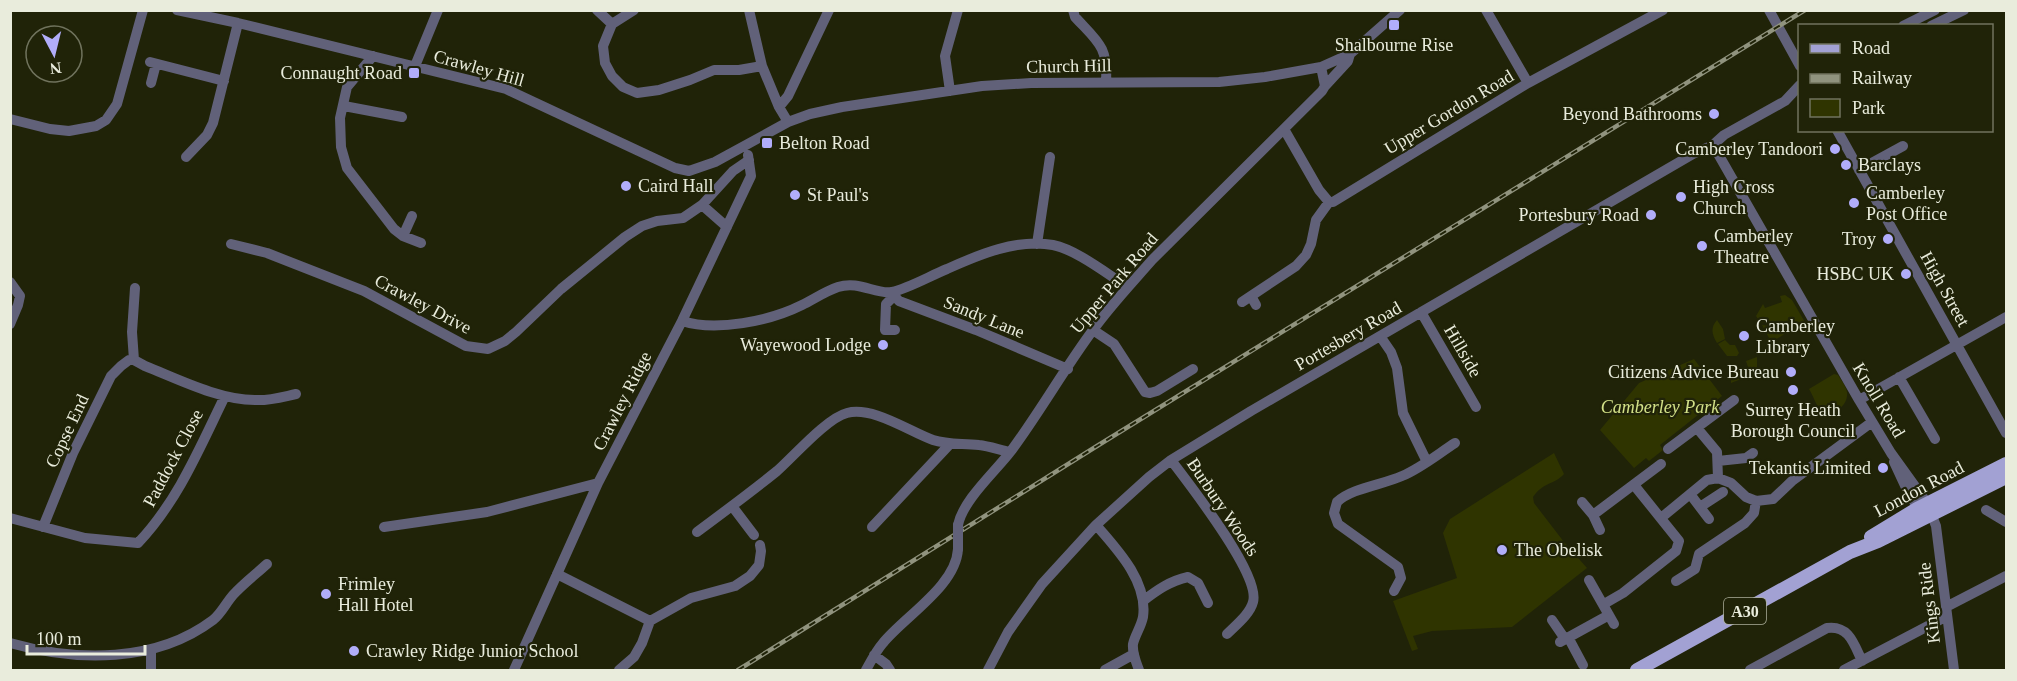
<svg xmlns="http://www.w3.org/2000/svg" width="2017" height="681" viewBox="0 0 2017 681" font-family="Georgia,serif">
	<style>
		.green { fill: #2f3400 }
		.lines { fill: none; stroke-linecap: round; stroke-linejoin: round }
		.minor { stroke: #616179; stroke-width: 10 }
		.major { stroke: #a2a1d3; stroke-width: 14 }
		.rail-casing { stroke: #90937e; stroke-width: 4.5 }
		.rail { stroke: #202308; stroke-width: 2; stroke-dasharray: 7; stroke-linecap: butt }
		.minor-bridge { stroke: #616179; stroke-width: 10 }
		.poi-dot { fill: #b1adfa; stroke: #202308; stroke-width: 2 }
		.labels { text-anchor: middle; stroke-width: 4.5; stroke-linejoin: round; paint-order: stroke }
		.shield { fill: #202308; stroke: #adb09c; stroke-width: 1.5 }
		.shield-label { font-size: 16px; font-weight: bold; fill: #e9ecdc }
		.poi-label { font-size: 18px; fill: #e9ecdc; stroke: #202308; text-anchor: start }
		.street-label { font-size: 18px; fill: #e9ecdc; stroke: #202308 }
		.park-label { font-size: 18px; font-style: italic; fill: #d3e188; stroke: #202308 }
	</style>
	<rect width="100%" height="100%" fill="#202308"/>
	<path class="green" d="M1785 295 1792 300 1806 324 1799 326 1760 322 1756 316 1763 304 1765 308 1782 302 1780 296Z
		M1717 320 1723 329 1725 339 1717 343C1712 335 1710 328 1717 320Z
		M1762 325 1792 329 1769 344 1766 340 1769 338Z
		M1725 340 1730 345H1735L1739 353 1737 356H1727L1718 344Z
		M1757 357V370L1754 374 1731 383V380L1749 370 1746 361Z
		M1694 359 1722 396 1660 445 1663 450 1649 461 1646 458 1634 468 1600 430 1639 383Z
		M1834 374 1838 375C1841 380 1846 386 1847 392 1849 405 1833 418 1821 410 1816 406 1813 395 1809 389Z
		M1554 453 1564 474C1554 485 1543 482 1533 497L1534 503 1564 542 1587 568 1512 627 1432 631 1413 636 1418 649 1412 651 1393 601 1457 578 1443 533 1450 519Z"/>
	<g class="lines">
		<path class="minor" d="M177 10 238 23 506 89 675 168 689 171 715 162 788 122 810 114 842 107 982 86 1031 83 1219 82 1265 77 1321 67 1350 54 1400 10
			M597 10 612 24
			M634 10 612 24 603 46 605 63 612 76 623 87 637 93 659 90 690 80 714 70H739L762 66
			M749 10 762 66 779 107 788 122
			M1073 10 1075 17C1098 42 1108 46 1106 82
			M1486 10 1528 83
			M1769 10 1800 66
			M1903 26 1935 10
			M1931 26 1964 10
			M373 56 347 87 340 118 341 147 347 168 394 229 403 236 421 243
			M150 62 224 81
			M415 66 438 10
			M151 83 156 64
			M1325 86 1348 61 1350 54
			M950 91 945 56 958 10
			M344 106 402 117
			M779 107 788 96 829 10
			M10 119 50 129 69 131 96 126 106 120 117 104 143 10
			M1284 129 1319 190 1329 202H1333L1528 83 1663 10
			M1837 130 2006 433
			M1713 145 1859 400 1891 453 1927 503 1936 526 1954 670
			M186 157 207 135 213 123 238 23
			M1859 170 1903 146
			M702 205 727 227
			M403 236 412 216
			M231 244 267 253 364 291 466 346 488 349 505 341 516 332 561 289 625 237 642 226 657 221 683 218 702 205 733 171 749 160
			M1037 244 1050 157
			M10 282 20 296 18 305 10 324
			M135 288 132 332 134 360 145 366C178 379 219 400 255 400 269 401 282 397 296 394
			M891 292 899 301 976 330 1068 369
			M894 296 886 304 885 330H895
			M1251 296 1296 266 1306 255 1311 244 1316 220 1329 202
			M1242 302 1251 296 1256 305
			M1421 312 1476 407
			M682 321C716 332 770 321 802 305 814 299 826 291 838 287 859 280 876 295 892 292 907 289 932 275 947 269 978 255 1018 238 1053 245 1077 250 1107 274 1128 287
			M1093 330 1114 344 1145 392 1150 393 1157 391 1193 369
			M1380 336 1391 352 1397 368 1403 413 1427 462
			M1899 377 1935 439
			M1859 400 2006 317
			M1697 428 1717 452 1718 478
			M1668 449 1734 400
			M1171 460C1189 484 1261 575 1253 602 1250 614 1236 625 1227 634
			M1718 461 1746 458 1753 453
			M1894 462 1907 490 1922 515
			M1690 494 1709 519
			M1582 502 1593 515 1600 530
			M732 506 754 535
			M1700 507 1723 492
			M1986 510 2006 522
			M1593 515 1661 464
			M10 518 85 538 138 543C178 501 200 447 225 396
			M1661 518 1707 480 1718 478 1731 483 1746 497 1756 501 1773 499 1792 481 1872 422
			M958 525C963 500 995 472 1011 451 1040 412 1064 369 1093 330 1111 305 1132 283 1152 260L1322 91 1325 86 1321 67
			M1096 525C1118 550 1148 582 1143 617 1141 627 1135 635 1133 644 1132 653 1136 662 1139 670
			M43 527 73 453 111 376 121 366 129 360H134
			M384 527 487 512 598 483
			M872 527 950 444
			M697 532C724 512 751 492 777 471 794 456 827 418 847 413 873 406 910 432 933 440 948 445 963 443 979 445 989 446 1000 450 1010 452
			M557 574 650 621
			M1589 580 1614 624
			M1676 581 1695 569 1699 554 1745 523 1754 513 1756 501
			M1394 591 1401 578 1398 567 1338 524 1334 513 1337 502C1352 488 1382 485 1402 476 1421 468 1438 454 1455 443
			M1143 601C1157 590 1170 581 1188 577L1198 583 1208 603
			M1604 604 1623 593 1676 551 1679 541 1634 485
			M1946 607 2006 576
			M1552 620 1565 639
			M1568 637 1583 665
			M1560 642 1609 615
			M10 643C77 662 156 663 213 620 221 614 226 603 233 595 243 584 256 574 267 564
			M151 650V670
			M874 655 886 664 890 670
			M514 670 598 483 682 321 751 176 748 155
			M619 670 634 657 642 643 650 621 691 598 735 586 750 576 759 565 761 551 760 545
			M866 670C871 661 876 651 883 643 905 616 956 586 958 549
			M988 670 1008 632 1042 584 1096 525 1149 477 1171 460 1251 411 1693 154 1713 145 1724 135 1785 101 1800 85
			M1105 670 1134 654
			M1750 670 1827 628C1849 625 1854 644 1862 661
			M1844 670 1947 616"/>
		<path class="major" d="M1871 537 1917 509 2006 464
			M1637 670 1850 552 1878 541 2006 477"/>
		<defs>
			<path id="rail" d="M738 670 1097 446 1805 10"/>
		</defs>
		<use href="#rail" class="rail-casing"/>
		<use href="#rail" class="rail"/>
		<path class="minor-bridge" d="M958 549V525"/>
	</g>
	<g class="poi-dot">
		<rect x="1388" y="19" width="12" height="12" rx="3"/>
		<rect x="408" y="67" width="12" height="12" rx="3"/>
		<circle cx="1714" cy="114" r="6"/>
		<rect x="761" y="137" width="12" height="12" rx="3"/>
		<circle cx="1835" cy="149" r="6"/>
		<circle cx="1846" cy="165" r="6"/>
		<circle cx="626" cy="186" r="6"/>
		<circle cx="795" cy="195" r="6"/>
		<circle cx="1681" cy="197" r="6"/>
		<circle cx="1854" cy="203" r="6"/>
		<circle cx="1651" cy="215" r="6"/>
		<circle cx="1888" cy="239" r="6"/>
		<circle cx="1702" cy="246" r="6"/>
		<circle cx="1906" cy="274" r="6"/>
		<circle cx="1744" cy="336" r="6"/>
		<circle cx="883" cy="345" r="6"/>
		<circle cx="1791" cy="372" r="6"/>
		<circle cx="1793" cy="390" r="6"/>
		<circle cx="1883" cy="468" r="6"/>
		<circle cx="1502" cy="550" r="6"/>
		<circle cx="326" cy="594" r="6"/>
		<circle cx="354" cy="651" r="6"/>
	</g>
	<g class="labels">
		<rect class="shield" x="1724" y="598" width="42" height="26" rx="4.5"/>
		<g class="shield-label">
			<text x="1745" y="617">A30</text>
		</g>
		<g class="poi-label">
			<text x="1394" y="51" text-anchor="middle">Shalbourne Rise</text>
			<text x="402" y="79" text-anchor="end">Connaught Road</text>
			<text x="1702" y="120" text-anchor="end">Beyond Bathrooms</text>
			<text x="779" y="149">Belton Road</text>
			<text x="1823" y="155" text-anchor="end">Camberley Tandoori</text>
			<text x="1858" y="171">Barclays</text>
			<text x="638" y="192">Caird Hall</text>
			<text x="1693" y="193">High Cross<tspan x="1693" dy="21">Church</tspan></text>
			<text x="1866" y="199">Camberley<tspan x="1866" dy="21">Post Office</tspan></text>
			<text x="807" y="201">St Paul's</text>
			<text x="1639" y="221" text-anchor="end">Portesbury Road</text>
			<text x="1714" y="242">Camberley<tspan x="1714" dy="21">Theatre</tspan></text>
			<text x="1876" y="245" text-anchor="end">Troy</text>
			<text x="1894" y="280" text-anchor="end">HSBC UK</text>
			<text x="1756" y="332">Camberley<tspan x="1756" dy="21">Library</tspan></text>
			<text x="871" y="351" text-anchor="end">Wayewood Lodge</text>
			<text x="1779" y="378" text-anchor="end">Citizens Advice Bureau</text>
			<text x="1793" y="416" text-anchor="middle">Surrey Heath<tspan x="1793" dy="21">Borough Council</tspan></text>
			<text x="1871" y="474" text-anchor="end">Tekantis Limited</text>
			<text x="1514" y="556">The Obelisk</text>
			<text x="338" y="590">Frimley<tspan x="338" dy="21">Hall Hotel</tspan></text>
			<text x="366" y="657">Crawley Ridge Junior School</text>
		</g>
		<g class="street-label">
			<text transform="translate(1069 66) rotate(-1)" y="6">Church Hill</text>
			<text transform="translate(479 68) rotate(16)" y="6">Crawley Hill</text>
			<text transform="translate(1449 112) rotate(-31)" y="6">Upper Gordon Road</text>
			<text transform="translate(1114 283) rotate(-50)" y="6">Upper Park Road</text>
			<text transform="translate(1945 289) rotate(61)" y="6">High Street</text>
			<text transform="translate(423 304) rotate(28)" y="6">Crawley Drive</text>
			<text transform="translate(984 317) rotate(22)" y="6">Sandy Lane</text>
			<text transform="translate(1348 336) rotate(-30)" y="6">Portesbery Road</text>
			<text transform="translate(1463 351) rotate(60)" y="6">Hillside</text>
			<text transform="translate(1879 400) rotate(59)" y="6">Knoll Road</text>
			<text transform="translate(622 401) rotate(-63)" y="6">Crawley Ridge</text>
			<text transform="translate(67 431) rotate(-65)" y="6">Copse End</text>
			<text transform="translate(173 458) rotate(-62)" y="6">Paddock Close</text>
			<text transform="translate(1919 489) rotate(-28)" y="6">London Road</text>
			<text transform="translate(1223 507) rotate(56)" y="6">Burbury Woods</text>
			<text transform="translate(1929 603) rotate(-97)" y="6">Kings Ride</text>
		</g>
		<g class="park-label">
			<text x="1660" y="413">Camberley Park</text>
		</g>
	</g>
	<rect width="2017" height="681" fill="none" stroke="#e9ecdc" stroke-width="24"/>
	<rect x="1798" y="24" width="195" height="108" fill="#202308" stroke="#70735d" stroke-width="1.5"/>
	<rect x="1810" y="44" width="30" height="9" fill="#a2a1d3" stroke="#70735d" stroke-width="1.5"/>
	<text x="1852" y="54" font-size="18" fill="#e9ecdc">Road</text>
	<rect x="1810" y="74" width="30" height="9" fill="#90937e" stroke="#70735d" stroke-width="1.5"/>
	<text x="1852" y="84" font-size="18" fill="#e9ecdc">Railway</text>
	<rect x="1810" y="99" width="30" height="18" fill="#2f3400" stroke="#70735d" stroke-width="1.5"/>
	<text x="1852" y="114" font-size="18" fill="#e9ecdc">Park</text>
	<g transform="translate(54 54) rotate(173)"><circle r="28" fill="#202308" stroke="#70735d" stroke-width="1.5"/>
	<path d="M0-4.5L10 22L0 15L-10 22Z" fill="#b1adfa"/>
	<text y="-9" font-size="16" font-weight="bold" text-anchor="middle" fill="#e9ecdc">N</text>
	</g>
	<path d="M27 645v9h118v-9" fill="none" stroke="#e9ecdc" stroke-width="3"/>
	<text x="36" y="645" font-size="18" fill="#e9ecdc" stroke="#202308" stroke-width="4.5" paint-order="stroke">100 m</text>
</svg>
